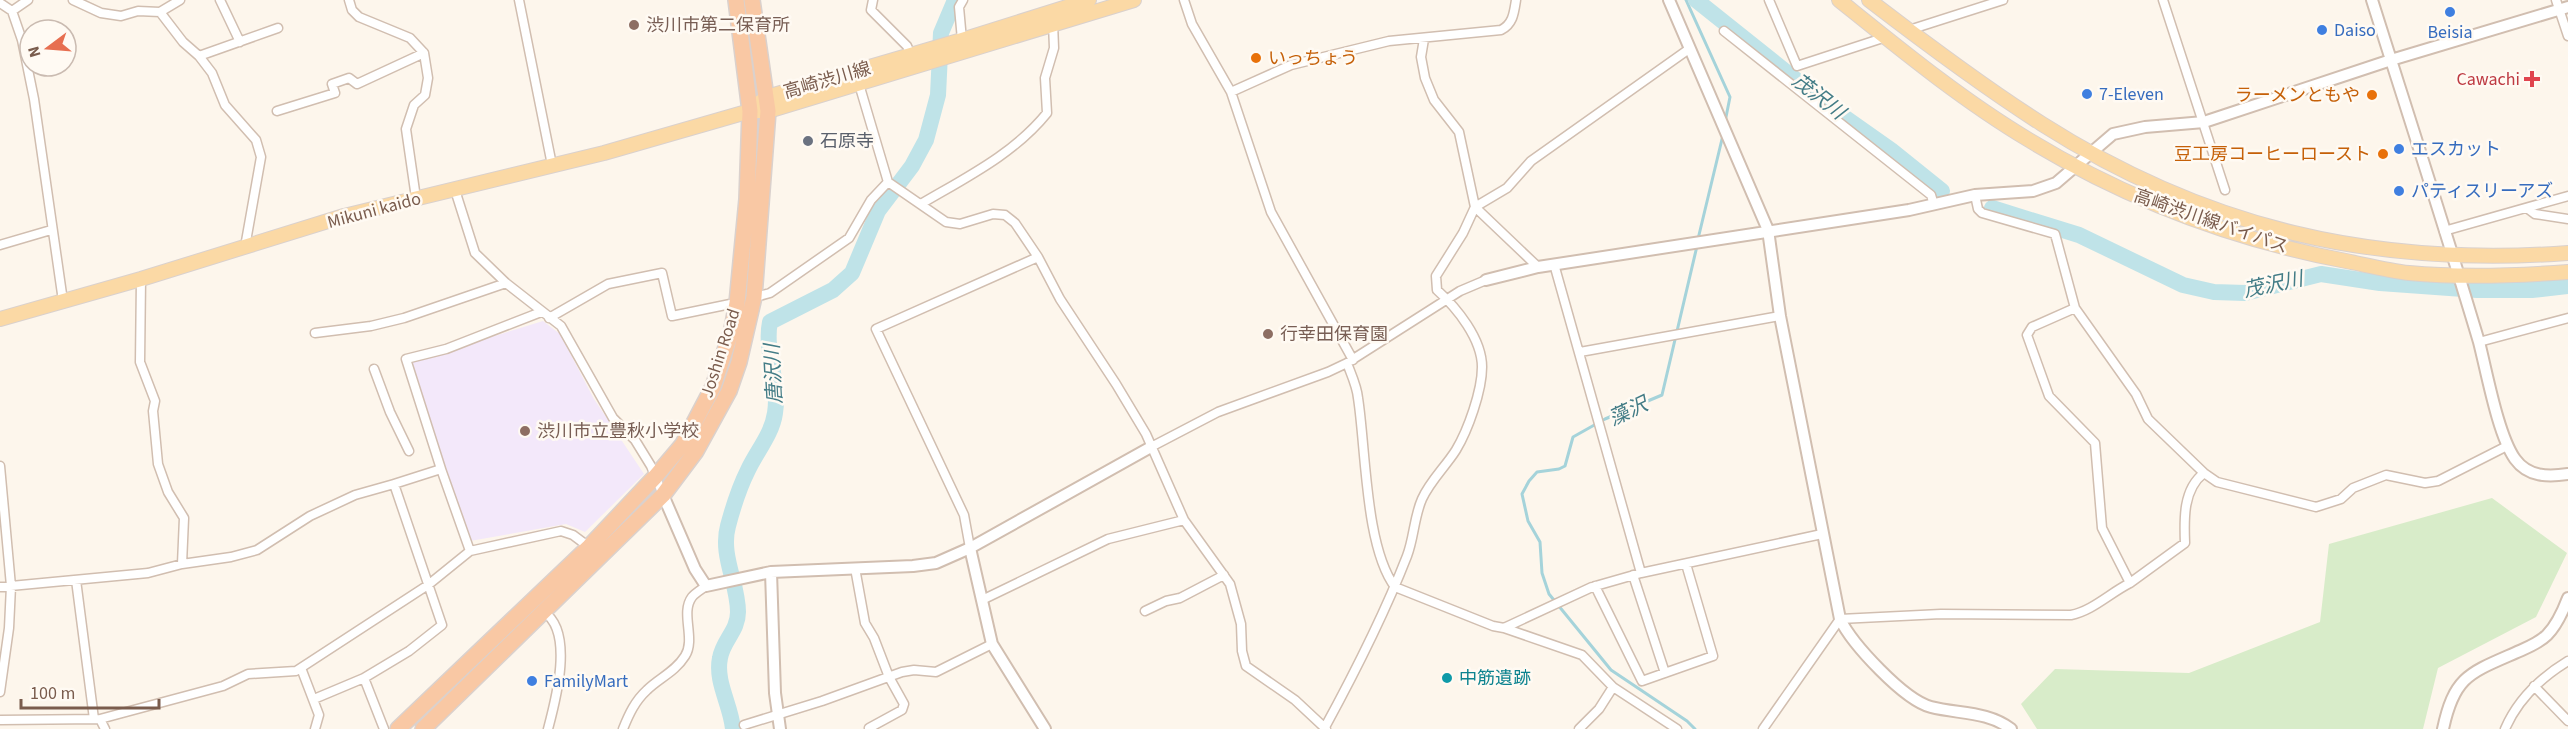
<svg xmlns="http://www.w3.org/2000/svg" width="2568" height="729" viewBox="0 0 2568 729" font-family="'Source Sans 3','Noto Sans JP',sans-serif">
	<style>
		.education { fill: #f3e8fa }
		.green { fill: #d8ecc9 }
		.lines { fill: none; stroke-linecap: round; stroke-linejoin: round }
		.stream { stroke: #a5d3da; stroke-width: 3 }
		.river { stroke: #bfe3e8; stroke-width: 16 }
		.minor-casing { stroke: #d1beb0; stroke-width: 11 }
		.tertiary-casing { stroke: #d1beb0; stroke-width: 14 }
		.primary-casing { stroke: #dad1cd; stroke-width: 16 }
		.trunk-casing { stroke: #dad1cd; stroke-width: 18 }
		.minor { stroke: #fff; stroke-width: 8 }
		.tertiary { stroke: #fff; stroke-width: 10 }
		.primary { stroke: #fbd9a5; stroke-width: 14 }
		.trunk { stroke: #f9c8a4; stroke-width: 15 }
		.shop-dot { fill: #3f7fe0; stroke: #fffaf3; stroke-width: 2 }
		.education-dot { fill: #8d6e63; stroke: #fffaf3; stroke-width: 2 }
		.food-dot { fill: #e8710a; stroke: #fffaf3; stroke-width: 2 }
		.health-dot { fill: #e0444e; stroke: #fffaf3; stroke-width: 2 }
		.worship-dot { fill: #6b7280; stroke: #fffaf3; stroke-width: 2 }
		.culture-dot { fill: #0f9aa8; stroke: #fffaf3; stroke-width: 2 }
		.labels { text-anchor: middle; stroke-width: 5; stroke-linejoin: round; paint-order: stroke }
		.education-label { font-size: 18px; fill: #785e54; stroke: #fffaf3; text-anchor: start }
		.shop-label { font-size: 18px; fill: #366cbe; stroke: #fffaf3; text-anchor: start }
		.food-label { font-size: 18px; fill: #c56008; stroke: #fffaf3; text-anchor: end }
		.health-label { font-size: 18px; fill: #be3a42; stroke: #fffaf3; text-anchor: end }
		.street-label { font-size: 18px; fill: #7a5c4d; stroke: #fffaf3 }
		.worship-label { font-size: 18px; fill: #5b616d; stroke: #fffaf3; text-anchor: start }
		.culture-label { font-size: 18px; fill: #0d838f; stroke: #fffaf3; text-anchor: start }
		.water-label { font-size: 20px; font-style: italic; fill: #437c86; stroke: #fffaf3 }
	</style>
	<rect width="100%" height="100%" fill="#fdf6ec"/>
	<path class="education" d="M543 321 560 334 594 399 644 474 585 532 566 524 470 541 411 364 413 361Z"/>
	<path class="green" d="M2492 498 2567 553 2536 617 2438 668 2423 729H2037L2021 704 2055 669 2189 673 2320 622 2329 544Z"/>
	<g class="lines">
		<path class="stream" d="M1686 0 1730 97 1725 122
			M1698 239 1723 135
			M1695 729 1687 721 1611 670 1549 594 1542 573 1540 542 1528 521 1522 494 1529 481 1537 472 1559 469 1565 466 1573 437 1605 419 1662 395 1697 246"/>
		<path class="river" d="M1696 0 1830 107 1891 150 1942 191
			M1992 208 2079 235 2183 285 2214 292 2245 293 2321 274 2380 283 2477 290H2532L2568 286
			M733 729C731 705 715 682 720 658 723 640 738 631 738 612 738 583 720 555 728 526 733 507 739 488 748 470 757 451 772 434 775 413 780 383 764 351 770 322L833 290 852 273 878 211 912 166 926 140 938 95 941 33 955 0"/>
		<defs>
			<path id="minor" d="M73 0 101 13 121 16 138 11 160 12 180 0
				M220 0 240 42
				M349 0 352 10 359 17 410 38 424 53 428 78 425 95 414 105 406 129 416 198
				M519 0 552 165
				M873 0 871 10 907 46 911 55
				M1184 0 1192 24 1231 92 1271 212 1353 360
				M1769 0 1797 66 1886 37
				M2163 0 2225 190
				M2556 0 2568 36
				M0 3 12 11 22 40 34 99 63 301
				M12 11 28 0
				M160 12 183 42 199 56 212 73 225 105 256 140 261 157 245 247
				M1909 30 2003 0
				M1724 31 1931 195 1934 205
				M962 40 959 7 963 0
				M199 56 278 28
				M859 84 888 182 946 222 960 224 993 214 1005 215 1015 223 1038 257 1060 299 1116 384 1146 434 1184 520 1230 584 1241 624 1242 651 1246 666 1295 700 1326 729
				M1231 92 1291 65 1389 41 1501 30C1513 24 1514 13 1516 0
				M277 111 335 93 332 84 349 78 357 84 424 53
				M455 190 475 253 506 283 561 326 613 418 635 440 651 466 663 495
				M1975 195 1978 209 1982 213 2055 234 2075 308 2136 394 2148 419 2204 473 2217 482 2316 507 2341 499 2353 488 2386 475 2425 483 2438 481 2507 446
				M921 204C965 178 1014 154 1047 113L1045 78 1054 48 1053 23
				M2527 208 2535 214 2568 219
				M2444 231 2568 196
				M0 245 51 230
				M1554 264 1641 573
				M1538 267 1475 207 1507 188 1531 161 1689 49
				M141 279 140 362 155 401 153 411 158 464 168 492 184 518 182 564
				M752 298 770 293 849 238 871 200 888 182
				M549 318 608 284 662 273 672 316 740 302
				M315 333 371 326 404 318 506 283
				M2479 342 2568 318
				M1580 352 1780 316
				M1347 363C1351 374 1357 386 1358 398 1366 449 1365 547 1395 587L1493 626 1504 628 1592 587 1641 573 1822 534
				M374 369 390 412 409 451
				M1151 447 1218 412 1328 372 1347 363 1460 291 1486 280
				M0 466 11 586 9 628 0 692
				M441 469 470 551
				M970 548 964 515 876 329 1038 257
				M855 568 865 623 874 638 889 677 904 704 902 710 869 728
				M1633 575 1665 673
				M76 580 94 719
				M2130 583 2185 543C2184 519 2183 489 2204 473
				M1595 586 1642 681 1713 656 1686 564
				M0 587 148 573 182 564 231 557 257 550 310 516 355 495 394 484
				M982 600 1108 539 1184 520
				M1145 611 1166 601 1180 598 1224 575
				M544 612C574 632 556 699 548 729
				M1504 628 1582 655 1613 687 1677 729
				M301 668 319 715 315 729
				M2534 686 2568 721
				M314 699 364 678
				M100 719 223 686 248 674 296 671 428 585 470 551 561 531 573 535 589 547
				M0 720 100 719 105 729
				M744 725 822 701 902 672 914 670 936 672 992 644
				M384 729 364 678 409 651 442 625 394 484 441 469 406 359 446 349 541 312
				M623 729C629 714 635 701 647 690 659 678 675 672 685 656 696 639 680 613 692 597 695 593 702 589 706 586
				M1324 729C1354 674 1384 615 1407 556 1414 538 1414 517 1422 499 1430 481 1446 466 1456 450 1468 430 1482 391 1482 367 1482 339 1457 308 1437 290L1436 276 1463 233 1475 207 1459 132 1434 100 1425 78 1421 57 1424 39
				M1579 729 1599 709 1613 687
				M1763 729 1840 619 1941 614 2071 615C2092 611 2110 593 2130 583L2102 528 2095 443 2049 396 2027 335 2032 327 2075 308
				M2505 729C2518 699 2540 678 2568 661"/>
			<path id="tertiary" d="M1669 0 1768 230 1780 316 1840 619C1852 644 1904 700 1931 707 1958 714 1988 711 2011 729
				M2372 0C2408 114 2445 228 2479 342 2487 373 2498 435 2515 459 2528 477 2548 477 2568 474
				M1486 280 1538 267 1909 210 1975 195 2033 191 2056 183 2113 134 2145 127 2204 122 2391 60 2568 7
				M663 495 695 569 706 586 771 572 913 566 936 563 970 548 1151 447
				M970 548 992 644 1045 729
				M771 572 775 693 780 729
				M2443 729C2454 677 2469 673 2515 653 2526 648 2538 644 2547 635 2557 625 2563 611 2568 598"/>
			<path id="primary" d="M1839 0C1900 49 1962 100 2029 140 2128 200 2238 241 2351 262 2370 266 2390 271 2409 273 2462 278 2515 276 2568 272
				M1869 0C1925 43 1982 86 2042 124 2207 229 2374 267 2568 253
				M759 103 767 97 962 40 1089 0
				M0 319 141 279 344 216 604 153 750 111H768L1134 0"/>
			<path id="trunk" d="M398 729 589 547 655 477 683 444 713 387 732 329 737 303 747 199 750 111 736 0
				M423 729 663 495 696 451 729 391 739 362 754 297 768 111 752 0"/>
		</defs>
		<use href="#minor" class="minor-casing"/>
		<use href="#tertiary" class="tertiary-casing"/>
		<use href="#primary" class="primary-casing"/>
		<use href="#trunk" class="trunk-casing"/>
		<use href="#minor" class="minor"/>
		<use href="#tertiary" class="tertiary"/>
		<use href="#primary" class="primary"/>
		<use href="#trunk" class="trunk"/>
	</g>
	<g class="shop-dot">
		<circle cx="2450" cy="12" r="6"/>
		<circle cx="2322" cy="30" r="6"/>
		<circle cx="2087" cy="94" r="6"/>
		<circle cx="2399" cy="149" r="6"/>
		<circle cx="2399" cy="191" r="6"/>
		<circle cx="532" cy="681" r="6"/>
	</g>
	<g class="education-dot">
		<circle cx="634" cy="25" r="6"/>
		<circle cx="1268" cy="334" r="6"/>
		<circle cx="525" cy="431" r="6"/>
	</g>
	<g class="food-dot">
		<circle cx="1256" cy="58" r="6"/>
		<circle cx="2372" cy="95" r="6"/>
		<circle cx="2383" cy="154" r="6"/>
	</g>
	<path class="health-dot" d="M2529 70h6v6h6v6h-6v6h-6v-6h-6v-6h6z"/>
	<circle class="worship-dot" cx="808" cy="141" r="6"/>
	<circle class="culture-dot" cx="1447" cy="678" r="6"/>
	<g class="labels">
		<g class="education-label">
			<text x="646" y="31">渋川市第二保育所</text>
			<text x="1280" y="340">行幸田保育園</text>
			<text x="537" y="437">渋川市立豊秋小学校</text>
		</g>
		<g class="shop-label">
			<text x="2334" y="36">Daiso</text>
			<text x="2450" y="38" text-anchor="middle">Beisia</text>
			<text x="2099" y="100">7-Eleven</text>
			<text x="2411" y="155">エスカット</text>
			<text x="2411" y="197">パティスリーアズ</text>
			<text x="544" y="687">FamilyMart</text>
		</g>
		<g class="food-label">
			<text x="1268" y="64" text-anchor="start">いっちょう</text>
			<text x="2360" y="101">ラーメンともや</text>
			<text x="2371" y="160">豆工房コーヒーロースト</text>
		</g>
		<g class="health-label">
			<text x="2520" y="85">Cawachi</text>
		</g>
		<g class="street-label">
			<text transform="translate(827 80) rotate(-16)" y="6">高崎渋川線</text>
			<text transform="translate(374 210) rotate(-15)" y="6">Mikuni kaido</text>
			<text transform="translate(2211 221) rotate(19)" y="6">高崎渋川線バイパス</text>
			<text transform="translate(720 353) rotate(-72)" y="6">Joshin Road</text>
		</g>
		<g class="worship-label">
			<text x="820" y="147">石原寺</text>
		</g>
		<g class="culture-label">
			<text x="1459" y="684">中筋遺跡</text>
		</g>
		<g class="water-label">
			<text transform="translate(1819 96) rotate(38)" y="7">茂沢川</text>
			<text transform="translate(2273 284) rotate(-12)" y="7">茂沢川</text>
			<text transform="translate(773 374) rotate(-93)" y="7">唐沢川</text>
			<text transform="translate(1628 411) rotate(-25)" y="7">藻沢</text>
		</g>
	</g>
	<g transform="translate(48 48) rotate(254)"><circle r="28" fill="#fffaf3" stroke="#cabbb1" stroke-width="1.5"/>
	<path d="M0-4.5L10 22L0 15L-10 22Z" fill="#e76f51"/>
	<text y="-9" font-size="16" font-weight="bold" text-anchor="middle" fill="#7a5c4d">N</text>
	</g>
	<path d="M21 699v9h138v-9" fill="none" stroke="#7a5c4d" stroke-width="3"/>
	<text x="30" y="699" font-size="18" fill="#7a5c4d" stroke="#fffaf3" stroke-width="4.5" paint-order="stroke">100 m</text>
</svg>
